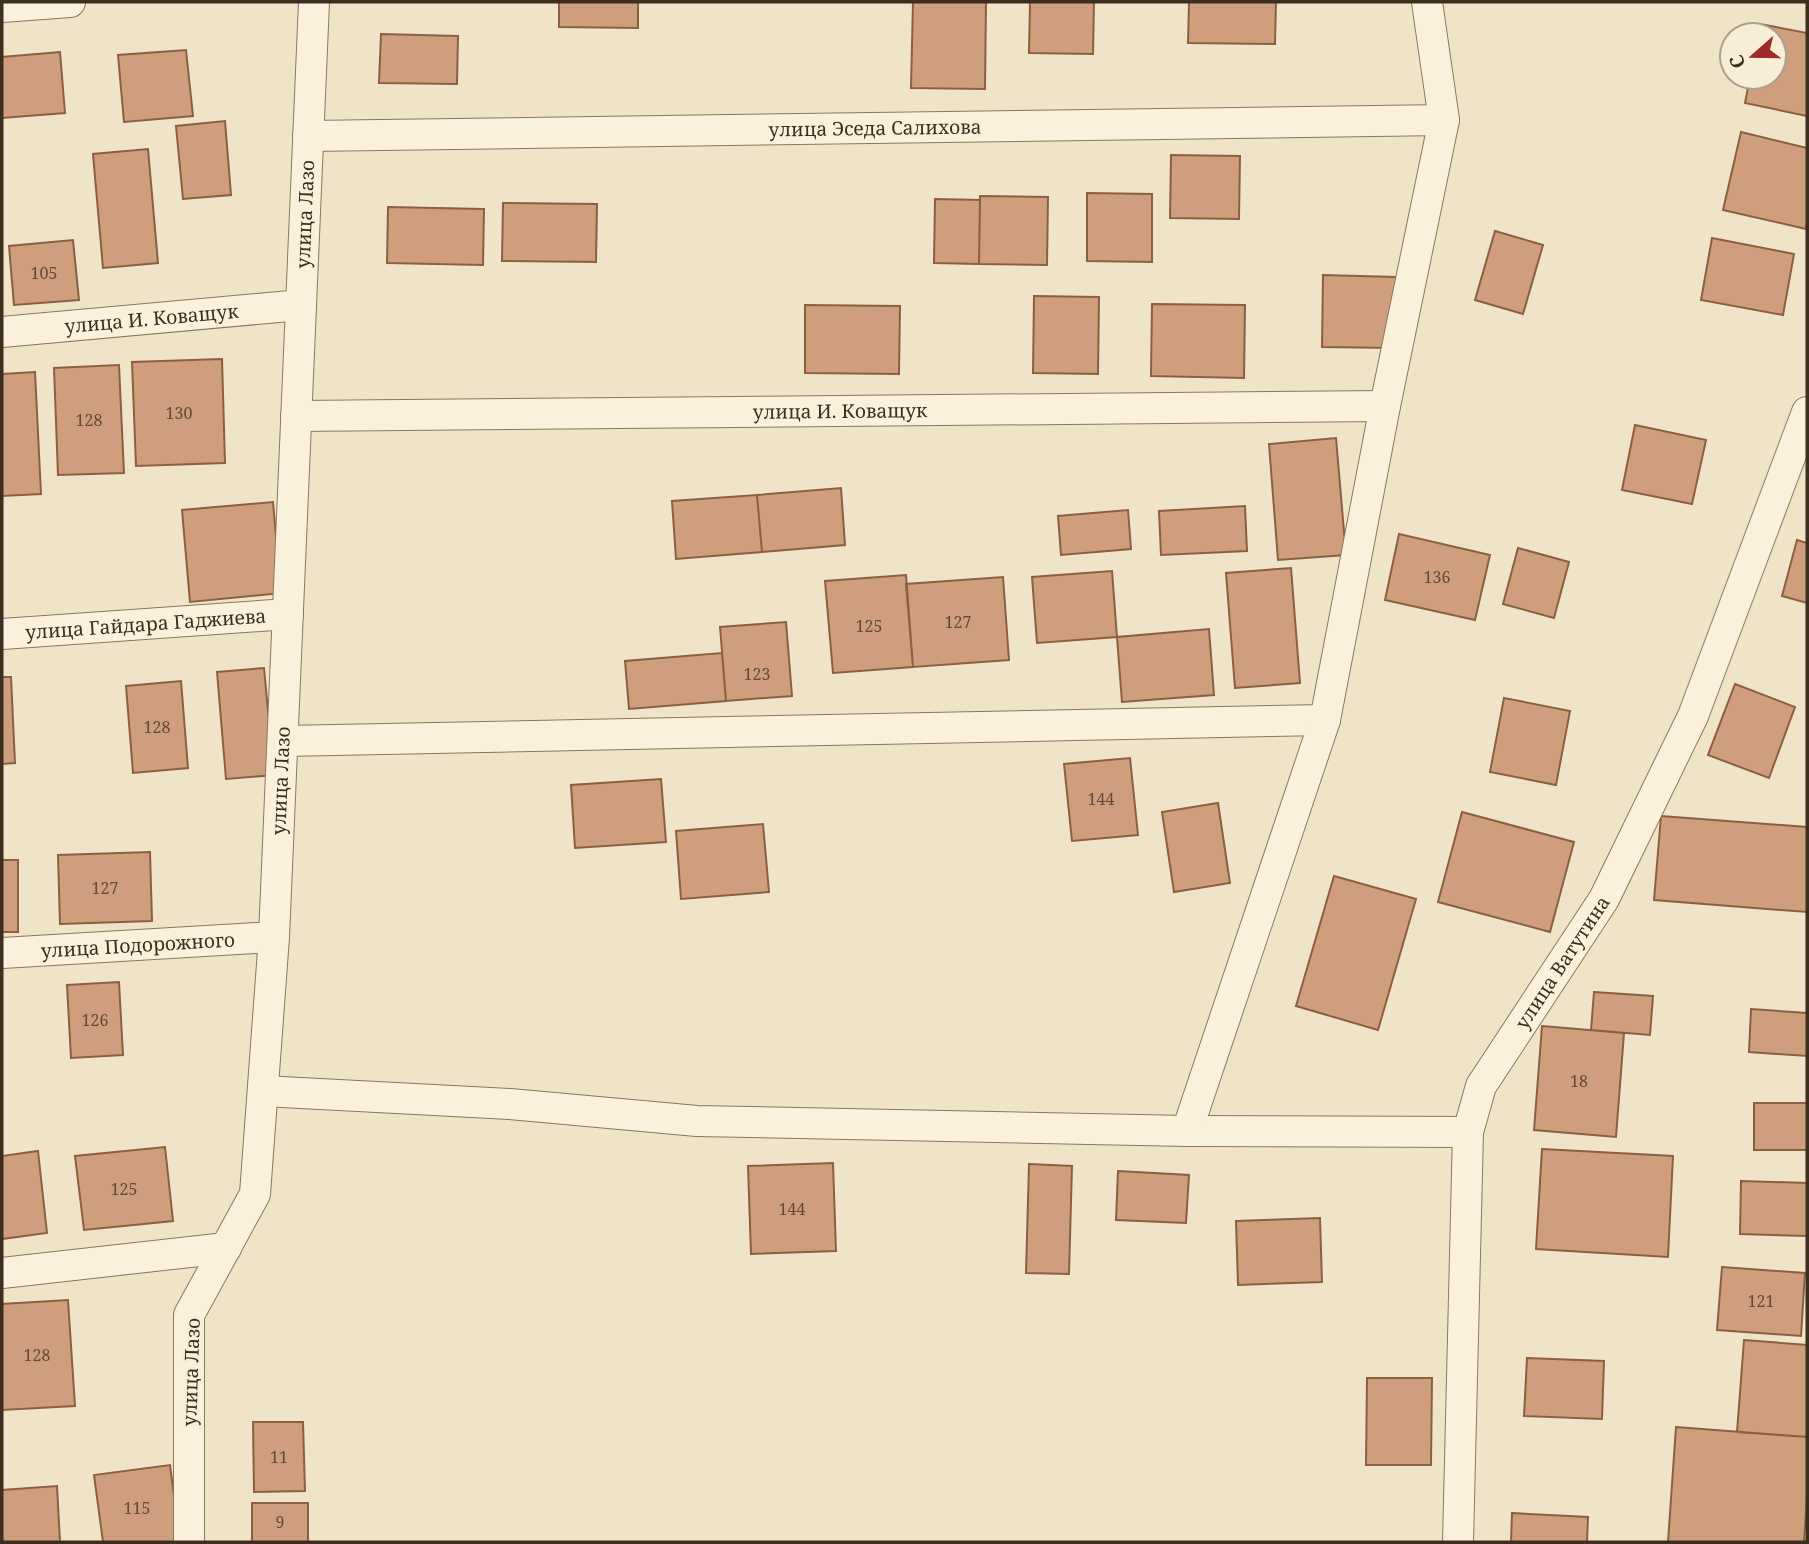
<svg xmlns="http://www.w3.org/2000/svg" width="1809" height="1544" viewBox="0 0 1809 1544" font-family="'Noto Serif',serif">
	<style>
		.building { fill: #cf9f7d; stroke: #8d5f41; stroke-width: 2 }
		.lines { fill: none; stroke-linecap: round; stroke-linejoin: round }
		.street-casing { stroke: #8d765c; stroke-width: 32 }
		.street { stroke: #faf1dc; stroke-width: 30 }
		.labels { text-anchor: middle; stroke-width: 6; stroke-linejoin: round; paint-order: stroke }
		.number-label { font-size: 16px; fill: #624a37 }
		.street-label { font-size: 19px; fill: #3d2e20; stroke: #f7eed8 }
	</style>
	<rect width="100%" height="100%" fill="#f0e4c8"/>
	<path class="building" d="M559 2H638V28L559 27Z
		M913 2H986L985 89 911 88Z
		M1030 2H1094L1093 54 1029 53Z
		M1189 2H1276L1275 44 1188 43Z
		M1760 24 1807 33V116L1745 103 1750 77H1774V35H1758Z
		M381 34 458 36 457 84 379 83Z
		M186 50 193 116 124 122 118 55Z
		M60 52 65 113 2 118V57Z
		M225 121 231 195 183 199 176 126Z
		M1741 132 1807 148V223L1806 229 1723 210Z
		M148 149 158 263 103 268 93 154Z
		M1171 155 1240 156 1239 219 1170 218Z
		M1087 193 1152 194V262L1087 261Z
		M980 196 1048 197 1047 265 979 264Z
		M935 199 980 200 979 264 934 263Z
		M503 203 597 204 596 262 502 261Z
		M388 207 484 209 483 265 387 263Z
		M1495 231 1543 245 1523 314 1475 300Z
		M1712 238 1794 254 1783 315 1701 300Z
		M73 240 79 300 14 305 9 246Z
		M1323 275 1396 277 1395 348 1322 347Z
		M1034 296 1099 297 1098 374 1033 373Z
		M1152 304 1245 305 1244 378 1151 376Z
		M805 305 900 306 899 374 805 373Z
		M222 359 225 463 136 466 132 362Z
		M119 365 124 473 58 475 54 368Z
		M35 372 41 494 2 496V374Z
		M1635 425 1706 440 1692 504 1622 490Z
		M1336 438 1346 555 1278 560 1269 444Z
		M841 488 845 545 762 552 757 495Z
		M757 495 762 552 676 559 672 501Z
		M273 502 281 593 190 602 182 510Z
		M1245 506 1247 551 1161 555 1159 511Z
		M1128 510 1131 549 1061 555 1058 516Z
		M1399 534 1490 555 1475 620 1385 600Z
		M1797 540 1807 543V603L1782 596Z
		M1518 548 1569 562 1554 618 1503 604Z
		M1291 568 1300 683 1235 688 1226 573Z
		M1112 571 1117 637 1037 643 1032 577Z
		M906 575 913 667 833 673 825 581Z
		M1003 577 1009 660 913 667 906 584Z
		M786 622 792 696 726 701 720 627Z
		M1209 629 1214 695 1122 702 1117 637Z
		M722 653 726 701 629 709 625 661Z
		M264 668 274 775 226 779 217 672Z
		M2 677H11L15 763 2 764Z
		M181 681 188 768 133 773 126 686Z
		M1735 684 1795 707 1769 778 1708 755Z
		M1504 698 1570 711 1556 785 1490 772Z
		M1130 758 1138 835 1072 841 1064 764Z
		M661 779 666 842 575 848 571 785Z
		M1218 803 1230 883 1174 892 1162 812Z
		M1462 812 1574 842 1550 932 1438 902Z
		M1661 816 1807 827V912L1654 900Z
		M763 824 769 892 681 899 676 831Z
		M150 852 152 921 60 924 58 855Z
		M2 860H18V932H2Z
		M1334 876 1416 899 1378 1030 1296 1006Z
		M119 982 123 1055 71 1058 67 985Z
		M1594 992 1653 996 1650 1035 1591 1030Z
		M1751 1009 1807 1013V1056L1749 1052Z
		M1542 1026 1624 1033 1616 1137 1534 1130Z
		M1754 1103H1807V1150H1754Z
		M165 1147 173 1221 84 1230 75 1156Z
		M1542 1149 1673 1156 1668 1257 1536 1249Z
		M38 1151 47 1233 2 1239V1156Z
		M833 1163 836 1251 751 1254 748 1166Z
		M1029 1164 1072 1166 1069 1274 1026 1273Z
		M1118 1171 1189 1175 1186 1223 1116 1220Z
		M1741 1181 1807 1183V1236L1740 1234Z
		M1320 1218 1322 1282 1238 1285 1236 1221Z
		M1722 1267 1805 1273 1801 1336 1717 1330Z
		M68 1300 75 1406 2 1410V1304Z
		M1744 1340 1807 1345V1437L1737 1432Z
		M1527 1358 1604 1361 1602 1419 1524 1416Z
		M1367 1378H1432L1431 1465H1366Z
		M253 1422H303L305 1491 254 1492Z
		M1676 1427 1807 1437V1498L1804 1542H1668Z
		M170 1465 180 1542H103L94 1475Z
		M57 1486 60 1542H2V1490Z
		M252 1503H308V1542H252Z
		M1512 1513 1588 1517 1587 1542H1511Z"/>
	<g class="lines">
		<defs>
			<g id="street">
				<path d="M2 7 70 2"/>
				<path id="s1" d="M308 136 1444 120"/>
				<path id="s2" d="M2 332 301 305"/>
				<path id="s3" d="M296 416 1385 406"/>
				<path id="s4" d="M2 634 288 614"/>
				<path d="M283 741 1325 720"/>
				<path id="s5" d="M2 953 274 937"/>
				<path d="M263 1091 510 1104 697 1121 1187 1131 1468 1132"/>
				<path d="M1187 1131 1325 720 1385 406 1444 120 1427 2"/>
				<path d="M2 1273 226 1248"/>
				<path id="s6" d="M189 1542V1315L255 1194 274 937 314 2"/>
				<path id="s7" d="M1458 1542 1468 1132 1481 1086 1604 899 1693 716 1807 412"/>
			</g>
		</defs>
		<use href="#street" class="street-casing"/>
		<use href="#street" class="street"/>
	</g>
	<g class="labels">
		<g class="number-label">
			<text x="44" y="279">105</text>
			<text x="179" y="419">130</text>
			<text x="89" y="426">128</text>
			<text x="1437" y="583">136</text>
			<text x="958" y="628">127</text>
			<text x="869" y="632">125</text>
			<text x="757" y="680">123</text>
			<text x="157" y="733">128</text>
			<text x="1101" y="805">144</text>
			<text x="105" y="894">127</text>
			<text x="95" y="1026">126</text>
			<text x="1579" y="1087">18</text>
			<text x="124" y="1195">125</text>
			<text x="792" y="1215">144</text>
			<text x="1761" y="1307">121</text>
			<text x="37" y="1361">128</text>
			<text x="279" y="1463">11</text>
			<text x="137" y="1514">115</text>
			<text x="280" y="1528">9</text>
		</g>
		<g class="street-label">
			<text dy="7" stroke="none"><textPath href="#s1" startOffset="567">улица Эседа Салихова</textPath></text>
			<text dy="7" stroke="none"><textPath href="#s6" startOffset="1346">улица Лазо</textPath></text>
			<text dy="7" stroke="none"><textPath href="#s2" startOffset="150">улица И. Коващук</textPath></text>
			<text dy="7" stroke="none"><textPath href="#s3" startOffset="544">улица И. Коващук</textPath></text>
			<text dy="7" stroke="none"><textPath href="#s4" startOffset="144">улица Гайдара Гаджиева</textPath></text>
			<text dy="7" stroke="none"><textPath href="#s6" startOffset="779">улица Лазо</textPath></text>
			<text dy="7" stroke="none"><textPath href="#s5" startOffset="136">улица Подорожного</textPath></text>
			<text dy="7" stroke="none"><textPath href="#s7" startOffset="606">улица Ватутина</textPath></text>
			<text transform="translate(191 1372) rotate(-88)" y="7">улица Лазо</text>
		</g>
	</g>
	<rect width="1809" height="1544" fill="none" stroke="#3d2e20" stroke-width="7"/>
	<g transform="translate(1753 56) rotate(250)"><circle r="33" fill="#f7eed8" stroke="#ada18e" stroke-width="2"/>
	<path d="M0-5L12 26L0 18L-12 26Z" fill="#9e2a2b"/>
	<text y="-10" font-size="19" font-weight="bold" text-anchor="middle" fill="#3d2e20">С</text>
	</g>
</svg>
